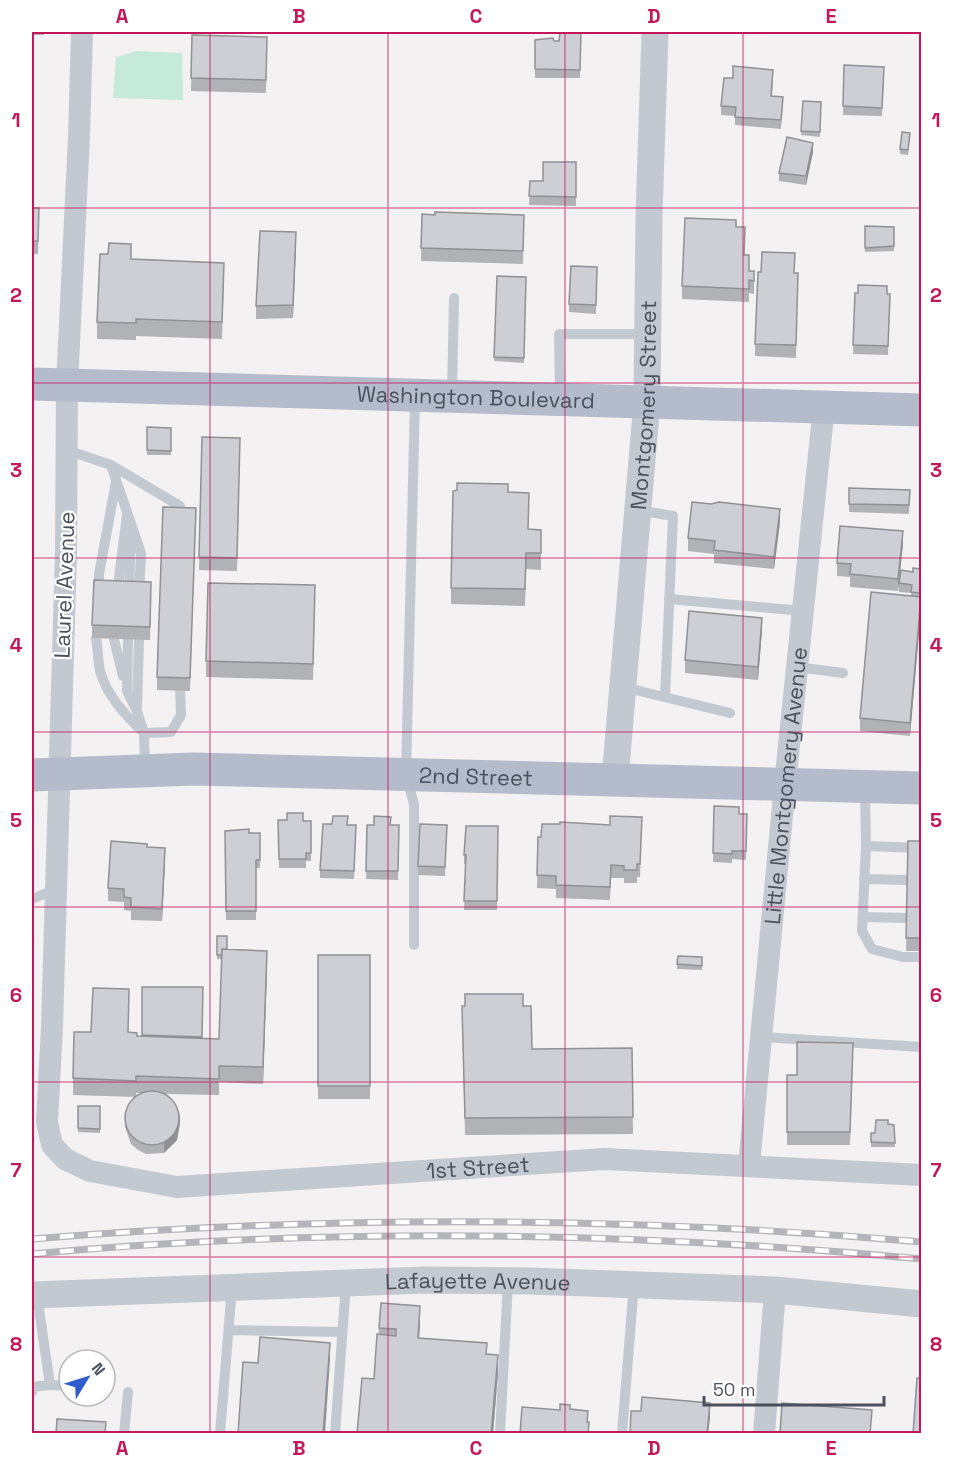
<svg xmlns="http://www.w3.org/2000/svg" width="953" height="1465" viewBox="0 0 953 1465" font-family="'Space Grotesk',sans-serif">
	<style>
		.green { fill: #c5ead9 }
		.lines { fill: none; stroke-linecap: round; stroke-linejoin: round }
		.service { stroke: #c3c9d1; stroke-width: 10 }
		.minor { stroke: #c3c9d1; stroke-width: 22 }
		.tertiary { stroke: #c3c9d1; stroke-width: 27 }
		.primary { stroke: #b4bccc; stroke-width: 33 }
		.rail-casing { stroke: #b4b5ba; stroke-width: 7 }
		.rail { stroke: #fff; stroke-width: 4.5; stroke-dasharray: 14; stroke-linecap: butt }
		.wall { fill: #b1b2b6 }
		.shaded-wall { fill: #909194 }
		.building { fill: #cecfd4; stroke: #909194; stroke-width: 1.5 }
		.grid { fill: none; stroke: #c2185b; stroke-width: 1.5; stroke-opacity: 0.55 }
		.labels { text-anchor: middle; stroke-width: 4.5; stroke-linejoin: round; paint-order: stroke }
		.street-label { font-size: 22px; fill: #4b515c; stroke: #fff }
		.neatline { fill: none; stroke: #c2185b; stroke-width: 2 }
		.grid-label { font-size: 20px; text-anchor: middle; font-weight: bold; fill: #c2185b }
	</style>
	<rect width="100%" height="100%" fill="#f3f1f1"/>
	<path class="green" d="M137 51 182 53 183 100 113 98 116 57Z"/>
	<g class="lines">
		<path class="service" d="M452 392 454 298
			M560 395 559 334H647
			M67 450 111 465 141 553 139 595
			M111 465 180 506 181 521
			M638 510 673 516 665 697
			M99 593V574L116 482
			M117 594 127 515
			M129 594 131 533
			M669 599 803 611
			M96 638C98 649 98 661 100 671 107 696 126 716 144 733L145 767
			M114 639 123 676
			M128 639 127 691 137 711 144 733 171 732 181 715 180 688
			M797 667 843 673
			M623 687 730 713
			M137 708 139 640
			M865 789 866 846 862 931 872 949 903 957H922
			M866 846 922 848
			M864 879 908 880
			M32 899 56 889
			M863 917 907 918
			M414 945V804L406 775 415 398
			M761 1037 922 1047
			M37 1295 50 1385 69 1386
			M229 1330 342 1332
			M32 1392V1387L50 1385
			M124 1434 128 1392
			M220 1434 232 1287
			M335 1434 346 1283
			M500 1434 508 1281
			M622 1434 634 1284"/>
		<g class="minor">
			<path id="s1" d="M82 32 79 137 67 385 66 552 52 1027 47 1122 52 1145 65 1159 90 1171 177 1187 605 1159 922 1175"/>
			<path id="s2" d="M749 1165 785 784 824 406"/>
			<path d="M764 1434 775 1290"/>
		</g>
		<g class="tertiary">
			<path id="s3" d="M615 779 647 401 649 216 655 32"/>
			<path id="s4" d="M32 1295 425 1280 531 1281 775 1290 922 1304"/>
		</g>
		<g class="primary">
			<path id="s5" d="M32 384 922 410"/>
			<path id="s6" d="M32 775 194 769 922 788"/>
		</g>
		<defs>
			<path id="rail" d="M32 1239C328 1215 625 1216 922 1242
				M32 1254C327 1227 626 1231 922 1259"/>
		</defs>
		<use href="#rail" class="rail-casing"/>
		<use href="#rail" class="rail"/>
	</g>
	<path class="wall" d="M32 32H44V35H32Z
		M581 32 580 78H535V40L559 41Z
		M192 35 267 37 266 93 191 91Z
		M844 65 884 76 882 116 843 115Z
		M733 78 773 79 772 96 783 105 781 129 735 125V116L721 115V106Z
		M803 101 821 102 820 137 801 135Z
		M910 138 908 155 900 154V149Z
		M813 152 806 185 779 181V173Z
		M576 162V206L529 205 530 181H543Z
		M32 208H39L38 254H32Z
		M422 214 524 215 523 264 421 261Z
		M865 226 894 227V251L865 252Z
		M736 227 749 271H754V294L749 293V302L682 299V286Z
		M296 244 293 318 256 319V306Z
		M131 259 224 279 222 339 136 336V340L97 339V322Z
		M597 267 596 314 569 312V304Z
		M795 273H798L796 358 755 356V344Z
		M497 276 526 277 524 363 494 361Z
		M855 293 890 294 888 355 853 354Z
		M147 427 171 428V455H147Z
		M202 437 240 438 237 571 199 570Z
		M849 488 910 490 909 514 849 512Z
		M508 492 528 529 541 530V570L526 569 525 606 451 604V588Z
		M711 504 780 522 774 569 714 563V554L688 551V538Z
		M196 508 190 691 157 690V677Z
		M903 544 898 591 850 587V577L837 576V563Z
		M921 569V610L910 736 860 731V718L911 596V593L899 592V583L913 572Z
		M151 595 150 640 92 638V625Z
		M315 602 313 680 206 677V661Z
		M762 630 758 680 685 673V660Z
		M714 806 739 814H747L746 860 732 859V863L713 862Z
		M642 817 640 877H637V883H624V878H611L610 900 556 898V889L537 888 538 837H541L610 825Z
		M278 820 311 821V861H306V868H279Z
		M348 825H356L354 879 320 878V870Z
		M367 825H399L398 880 366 879Z
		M447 825 445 876 418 875V866Z
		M498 826 497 910H464L466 864H464V855Z
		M225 831 249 833H260V868H256V920H226Z
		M908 841H921V951H906Z
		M147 847 165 861 162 921 131 920V911L124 910V902L108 901V888Z
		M217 936 227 949 267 967 263 1084 219 1082V1095L164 1094 180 1123 177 1140 164 1153 146 1154 138 1150 131 1144 125 1127V1119L143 1093H136V1097L73 1095V1078L91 1032 129 1005 128 1032 137 1036H142L203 987 202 1038 219 1039 222 959H217Z
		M318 955H370V1099H318Z
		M702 957V970L677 969V964Z
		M523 1006 532 1049 632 1048 633 1134 465 1135 462 1022Z
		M853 1055 850 1145H787V1075H797Z
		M78 1106H100V1133L78 1132Z
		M888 1124 894 1125 895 1147H871V1133H875Z
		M420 1323 419 1338 487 1354 498 1372 493 1434H357L374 1379 379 1328Z"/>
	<path class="shaded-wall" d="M813 143V152L806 185V176Z
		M296 232V244L293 318V305Z
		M780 509V522L774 569V557Z
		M903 531V544L898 591V579Z
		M921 597V610L910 736V723Z
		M762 618V630L758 680V667Z
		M165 848V861L162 921V909Z
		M267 951V967L263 1084V1067Z
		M180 1114V1123L177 1140 164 1153V1144Z
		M420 1306V1323L418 1354V1338Z
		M330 1343V1359L325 1434H323Z
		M498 1355V1372L493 1434H491Z
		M710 1403V1419L708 1434H707Z"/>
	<path class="building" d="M560 32H581L580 70 535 69V40L553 38 554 41H559Z
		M192 35 267 37 266 80 191 78Z
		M844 65 884 67 882 108 843 106Z
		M733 66 773 70 771 96 783 97 781 120 735 117 736 107 721 106 724 78H733Z
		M803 101 821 102 820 132 801 131Z
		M902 132 910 133 908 150 900 149Z
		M787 137 813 143 806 176 779 173Z
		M543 162H576V197L529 196 530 181H543Z
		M32 208H39L38 241H32Z
		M435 212 524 215 523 251 421 248 422 214 435 215Z
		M685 218 736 220V227H745L744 255H749V271H754V281L749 280V289L682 286Z
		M865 226 894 227V246L865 248Z
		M260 231 296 232 293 305 256 306Z
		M109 243 131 244V259L224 263 222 322 136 319V323L97 322 100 254H108Z
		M762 252 795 253 794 273H798L796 345 755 344 758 272H761Z
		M571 266 597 267 596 305 569 304Z
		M497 276 526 277 524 358 494 357Z
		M858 285 887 286V294H890L888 346 853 345 855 293H858Z
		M147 427 171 428V451L147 450Z
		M202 437 240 438 237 558 199 557Z
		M457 483 508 484V492L529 493 528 529 541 530V553H526L525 589 451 588 453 491 457 490Z
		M849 488 910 490 909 505 849 504Z
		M692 502 711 504 719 502 780 509 774 557 714 550 715 541 688 538Z
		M163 507 196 508 190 678 157 677Z
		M840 526 903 531 898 579 850 574 851 564 837 563Z
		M913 568 921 569V593L911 592 912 585 899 583 901 570 913 572Z
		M94 580 151 582 150 627 92 625Z
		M208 583 315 585 313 664 206 661Z
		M871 592 921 597 910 723 860 718Z
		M689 611 762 618 758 667 685 660Z
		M714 806 739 807V814H747L746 851H732V854L713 853Z
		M287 813H303V821H311V853H306V859H279L278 820H287Z
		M333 816H348L347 825H356L354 871 320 870 323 824H332Z
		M374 816 391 817 390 825H399L398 871H366L367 825H374Z
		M610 816 642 817 640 864H637V870H624V866L611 865 610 887 556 885V876L537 875 538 837H541L542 824H560V822L610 825Z
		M420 824 447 825 445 867 418 866Z
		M466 826H498L497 901H464L466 855H464Z
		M249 829V833H260V860H256V911H226L225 831Z
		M111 841 147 844V847L165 848 162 909 131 907V898L124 897V889L108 888Z
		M908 841H921V938H906Z
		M217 936H227V949H222V955H217Z
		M222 949 267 951 263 1067 219 1066V1079L136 1076V1081L73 1078 74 1032H91L93 988 129 989 128 1032 137 1033V1036L219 1039Z
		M318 955H370V1086H318Z
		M678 956 702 957V966L677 964Z
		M142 987H203L202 1037 142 1035Z
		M465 994H523V1006H531L532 1049 632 1048 633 1117 465 1118 462 1006H465Z
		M797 1042 853 1043 850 1132H787V1075H797Z
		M125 1118a27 27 0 1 1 54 0a27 27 0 1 1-54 0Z
		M78 1106H100V1129L78 1128Z
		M876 1120H888V1124L894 1125 895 1143 871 1142V1133H875Z
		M381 1303 420 1306 418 1338 487 1343 486 1354 498 1355 491 1434H357L362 1378 374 1379 377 1334 396 1336V1329L379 1328Z
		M260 1337 330 1343 323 1434H238L243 1362 258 1363Z
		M917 1378H921V1434H913Z
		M642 1397 710 1403 707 1434H630L631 1411H641Z
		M782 1403 872 1410 870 1434H780Z
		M560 1404 570 1405V1409L588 1411 587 1422H589L588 1434H520L522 1407 560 1410Z
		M57 1419 106 1422 105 1434H56Z"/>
	<path class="grid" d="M210 32V1434M388 32V1434M565 32V1434M743 32V1434M32 208H922M32 383H922M32 558H922M32 732H922M32 907H922M32 1082H922M32 1257H922"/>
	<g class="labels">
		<g class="street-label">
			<text dy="8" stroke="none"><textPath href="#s5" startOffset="444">Washington Boulevard</textPath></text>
			<text dy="8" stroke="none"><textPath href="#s3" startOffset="375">Montgomery Street</textPath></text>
			<text transform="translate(64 585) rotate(-88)" y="8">Laurel Avenue</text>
			<text dy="8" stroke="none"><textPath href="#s6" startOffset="444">2nd Street</textPath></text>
			<text dy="8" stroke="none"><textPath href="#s2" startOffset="381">Little Montgomery Avenue</textPath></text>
			<text dy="8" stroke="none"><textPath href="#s1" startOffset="1551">1st Street</textPath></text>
			<text dy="8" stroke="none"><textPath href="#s4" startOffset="446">Lafayette Avenue</textPath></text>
		</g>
	</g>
	<rect width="953" height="1465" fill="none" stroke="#ffffff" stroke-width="66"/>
	<g transform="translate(87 1378) rotate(52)"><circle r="28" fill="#ffffff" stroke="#b7b9be" stroke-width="1.5"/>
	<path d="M0-4.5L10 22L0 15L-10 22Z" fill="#305cce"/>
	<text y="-9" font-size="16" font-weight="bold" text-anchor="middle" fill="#4b515c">N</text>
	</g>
	<path d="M704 1396v9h180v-9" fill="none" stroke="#4b515c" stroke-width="3"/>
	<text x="713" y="1396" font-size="18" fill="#4b515c" stroke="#ffffff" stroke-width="4.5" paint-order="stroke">50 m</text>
	<rect x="33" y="33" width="887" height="1399" class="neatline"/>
	<g class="grid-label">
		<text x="122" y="23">A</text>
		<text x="299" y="23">B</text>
		<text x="476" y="23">C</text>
		<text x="654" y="23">D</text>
		<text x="831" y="23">E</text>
		<text x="16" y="127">1</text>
		<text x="936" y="127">1</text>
		<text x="16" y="302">2</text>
		<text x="936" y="302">2</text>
		<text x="16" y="477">3</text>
		<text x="936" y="477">3</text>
		<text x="16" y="652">4</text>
		<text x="936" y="652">4</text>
		<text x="16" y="827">5</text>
		<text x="936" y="827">5</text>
		<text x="16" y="1002">6</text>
		<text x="936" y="1002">6</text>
		<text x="16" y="1177">7</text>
		<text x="936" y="1177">7</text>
		<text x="16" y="1351">8</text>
		<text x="936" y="1351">8</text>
		<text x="122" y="1455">A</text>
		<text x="299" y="1455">B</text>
		<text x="476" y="1455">C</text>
		<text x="654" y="1455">D</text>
		<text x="831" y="1455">E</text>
	</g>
</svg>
